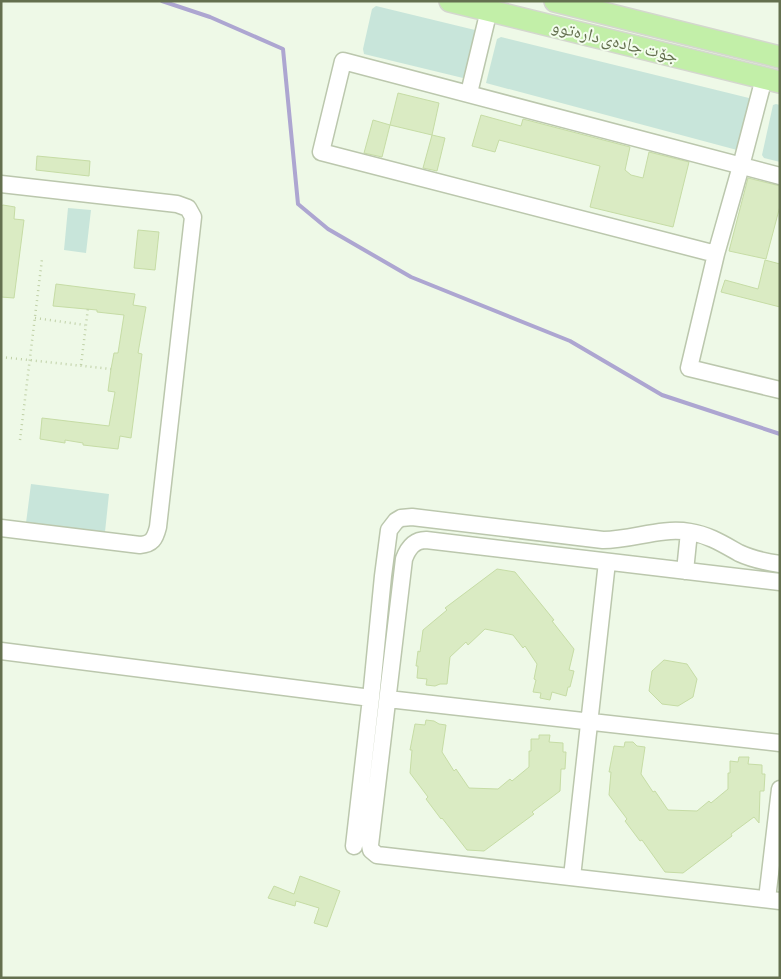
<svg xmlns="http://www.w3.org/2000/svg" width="781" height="979" viewBox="0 0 781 979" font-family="'Asap Condensed','Noto Naskh Arabic',sans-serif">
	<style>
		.green { fill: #c8e5da }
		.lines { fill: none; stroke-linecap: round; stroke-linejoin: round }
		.stream { stroke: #ada6d1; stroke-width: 4 }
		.building { fill: #daebc3; stroke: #c6dca5 }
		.minor-casing { stroke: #bbc7ad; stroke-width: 19 }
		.major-casing { stroke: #d4d7ce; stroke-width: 24 }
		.path { stroke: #bfd0a6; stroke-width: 2.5; stroke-dasharray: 1 4; stroke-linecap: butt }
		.minor { stroke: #fff; stroke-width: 16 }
		.major { stroke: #c2efa8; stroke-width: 21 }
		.labels { text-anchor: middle; stroke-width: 4; stroke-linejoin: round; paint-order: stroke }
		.street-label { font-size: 18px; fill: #64704f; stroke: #f3fded }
	</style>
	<rect width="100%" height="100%" fill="#eef9e7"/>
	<path class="green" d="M376 6 475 30 477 35 467 76 463 78 364 54 363 49 372 9Z
		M501 37 753 99 737 150 486 83 497 39Z
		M776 104 780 105V162L764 158 762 155 773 105Z
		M68 208 91 210 86 253 64 250Z
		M31 484 109 494 105 532 26 523Z"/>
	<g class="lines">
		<path class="stream" d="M162 1 210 17 283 49 298 204 328 229 411 277 570 341 662 395 780 434"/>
	</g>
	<path class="building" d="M398 93 439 103 432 135 390 125Z
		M481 115 521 126 523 119 630 147 625 170 631 175 643 178 649 152 689 162 673 227 590 207 600 166 499 140 495 152 472 146Z
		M373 120 390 125 382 157 364 153Z
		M432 135 445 138 437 171 423 168Z
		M37 156 90 161 89 176 36 170Z
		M748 178 780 186V206L766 259 729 251Z
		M3 205 15 207 14 219 24 220 14 298 1 297V206Z
		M138 230 159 232 155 270 134 268Z
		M765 260 780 264V307L721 292 725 280 758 289Z
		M56 284 135 294 133 305 146 307 138 353 142 354 131 438 120 436 118 449 83 445V443L65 440V443L40 439 42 418 109 426 115 392 108 391 111 369 114 353H118L124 315 97 312V310L53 306Z
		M497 569 515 572 554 620 552 621 574 649 569 670 574 671 570 687H568L566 696 552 692 550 700 540 698 541 693 533 692 536 680 534 679 537 664 525 646 523 648 513 635 485 629 468 645 466 642 450 657 447 684H440L435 686 426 685 427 679 417 678 418 666H416L418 651 420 652 423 630 447 610 445 608Z
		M664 660 687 664 697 679 693 697 678 706 662 704 649 691 652 671Z
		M426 720 434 721 439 724 446 725 442 752 454 771 456 769 469 788 498 789 510 779 512 781 529 767V751H531V739H539V735H550L549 742 563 743V752H566L565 769H561L560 791 532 812 534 814 484 851 467 850 442 818 441 819 426 799 428 797 410 773 412 750H410L415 724 425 725Z
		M625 742H633L637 746 645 747 641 774 653 792 655 791 668 810 697 811 709 801 711 803 728 789V773H730V761L738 762 739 757H749L748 764 762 765V774H765L764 791H760L759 823 754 817 731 834 732 836 683 873 665 872 642 840 640 841 625 821 627 819 609 795 611 772H609L614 746 624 747Z
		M300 876 340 891 327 927 314 923 319 908 296 901 295 906 268 898 274 886 294 894Z"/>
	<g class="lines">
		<defs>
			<path id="minor" d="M764 78 741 166 716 254 689 368 780 390
				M469 93 489 10
				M1 184 177 204 188 208 193 217 158 527C155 539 152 544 140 545L1 528
				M716 254 321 152 343 61 780 176
				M685 571 689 532
				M780 582 426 540C414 540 408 548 404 559L370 845 371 850 377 855 780 901
				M1 651 371 698
				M388 699 780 743
				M354 846 371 698 383 576 389 530 396 521 401 518 412 517 603 540C633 540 660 527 690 532 709 535 723 544 739 553 752 559 766 562 780 564
				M572 877 607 562
				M767 899 780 789"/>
			<path id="major" d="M450 1 780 82
				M555 1 780 57"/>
		</defs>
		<use href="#minor" class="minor-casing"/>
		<use href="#major" class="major-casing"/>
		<path class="path" d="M35 318 85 325
			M1 357 111 369
			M81 365 88 308
			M20 440 42 259"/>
		<use href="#minor" class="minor"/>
		<use href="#major" class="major"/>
	</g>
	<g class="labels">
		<g class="street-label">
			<text transform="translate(615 41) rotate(14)" y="6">جۆت جادەی دارەتوو</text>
		</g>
	</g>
	<rect width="781" height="979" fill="none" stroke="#64704f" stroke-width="5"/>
</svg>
